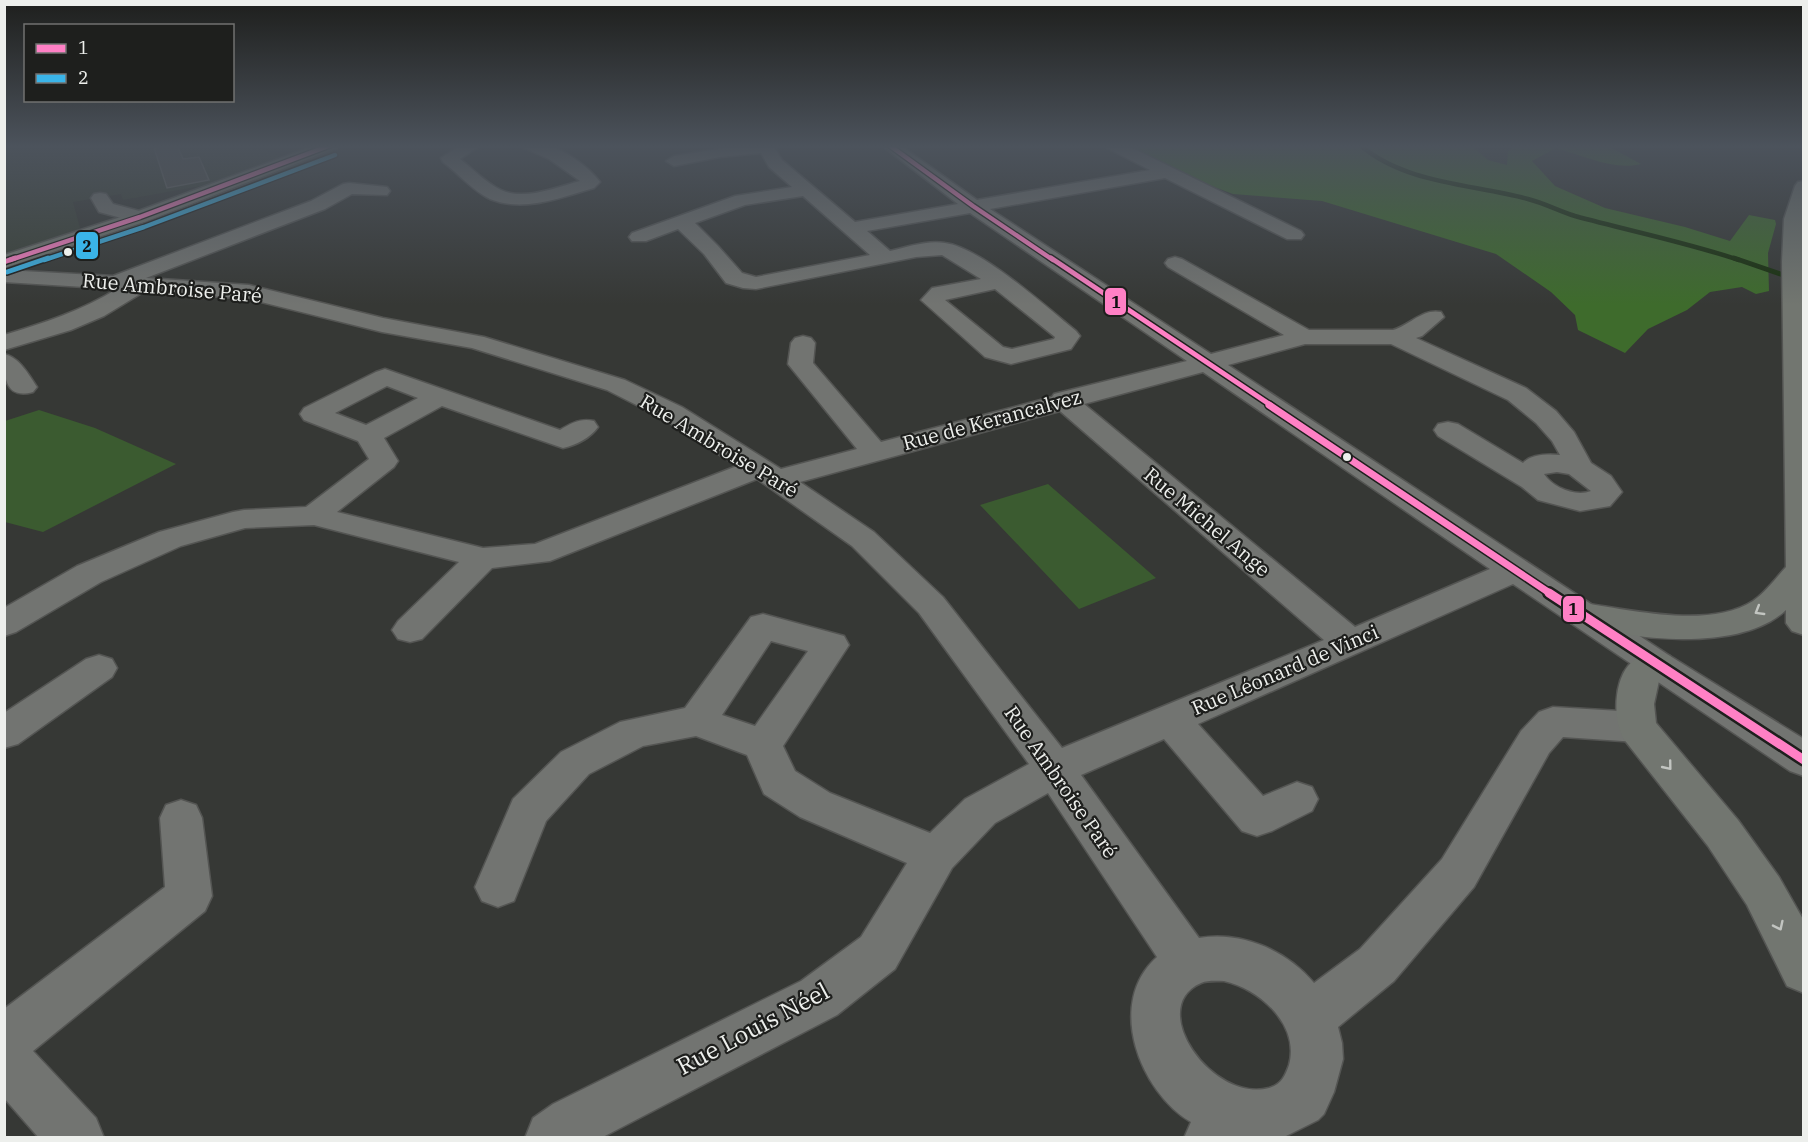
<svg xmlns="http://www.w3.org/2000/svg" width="1808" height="1142" viewBox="0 0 1808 1142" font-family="'IBM Plex Serif',serif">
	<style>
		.built { fill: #3a4138 }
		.green { fill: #3b5b30 }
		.forest { fill: #3e6b2c }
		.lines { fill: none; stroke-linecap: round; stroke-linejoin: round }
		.stream-far1 { stroke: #17300c; stroke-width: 4.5 }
		.stream { stroke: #17300c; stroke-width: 5 }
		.building { fill: #4b4c4a; stroke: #626362; stroke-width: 1.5 }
		.minor-casing { stroke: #545553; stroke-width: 3 }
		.major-casing { stroke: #545553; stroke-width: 3 }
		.minor { fill: #727471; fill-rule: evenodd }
		.major { fill: #727670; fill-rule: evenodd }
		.bus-1-far3-casing { stroke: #1e1f1d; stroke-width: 7 }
		.bus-1-far2-casing { stroke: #1e1f1d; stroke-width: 8 }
		.bus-1-far1-casing { stroke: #1e1f1d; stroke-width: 10 }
		.bus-1-casing { stroke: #1e1f1d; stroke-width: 14 }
		.bus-2-far1-casing { stroke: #1e1f1d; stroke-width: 7 }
		.bus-2-casing { stroke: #1e1f1d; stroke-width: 8 }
		.bus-1-far3 { stroke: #ff80c5; stroke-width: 4.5 }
		.bus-1-far2 { stroke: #ff80c5; stroke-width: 5 }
		.bus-1-far1 { stroke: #ff80c5; stroke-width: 7 }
		.bus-1 { stroke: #ff80c5; stroke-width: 9 }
		.bus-2-far1 { stroke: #3ab4e8; stroke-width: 4.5 }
		.bus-2 { stroke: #3ab4e8; stroke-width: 5 }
		.oneway { stroke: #c2c5c1 }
		.bus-dot { fill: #edefec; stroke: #1e1f1d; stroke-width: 2 }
		.labels { text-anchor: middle; stroke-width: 4.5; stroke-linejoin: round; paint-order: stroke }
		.street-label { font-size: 20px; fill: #edefec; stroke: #1e1f1d }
		.near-street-label { font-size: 24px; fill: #edefec; stroke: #1e1f1d }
		.line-badge { stroke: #1e1f1d; stroke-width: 2 }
		.pale-badge-label { font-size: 16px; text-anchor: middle; font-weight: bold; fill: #111 }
	</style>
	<rect width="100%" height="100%" fill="#363835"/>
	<path class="built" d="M5 145H253L284 158 212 184 123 200 121 194 73 202 80 228 76 232 5 257Z
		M1466 145H1564L1519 162 1504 171Z"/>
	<path class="green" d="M39 410 95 428 176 464 43 532 5 522V421Z
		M1048 484 1156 578 1079 609 980 505Z"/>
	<path class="forest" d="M1135 145H1471L1488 160 1507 165 1508 151 1513 148H1537V145H1606L1641 164C1614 171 1582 155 1556 148L1532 161 1555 186 1605 208 1685 227 1730 241 1749 215 1775 220 1776 224 1768 253 1769 291 1756 294 1742 287 1710 292 1687 310 1648 329 1625 353 1578 330 1575 315 1551 292 1496 254 1322 201 1233 194 1198 181 1133 147Z"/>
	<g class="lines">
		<path class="stream-far1" d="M1360 145C1405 184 1473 184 1528 199 1544 203 1559 211 1575 216 1630 231 1685 242 1739 260"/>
		<path class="stream" d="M1734 258 1792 278"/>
	</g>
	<path class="building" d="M177 145 183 159 199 157 209 180 167 188 154 148Z"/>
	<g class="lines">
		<defs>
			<path id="minor" d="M461 145H481L460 159C473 169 486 183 501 190 525 201 557 187 580 181L549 159 524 148 522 145C530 145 539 144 547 145 565 150 589 167 600 182L594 188C562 197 524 213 490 199 473 191 458 173 443 162L441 158Z
				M744 145H773L782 160 855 222 958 204 881 145H900L977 200 1150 170 1107 148 1105 145H1126L1301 231 1304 235 1301 239H1287L1165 178 990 209 1211 354 1284 335 1168 267 1165 263 1168 259 1175 257 1182 259 1309 330H1393C1410 325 1423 308 1441 312L1444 317 1422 336 1416 338 1526 388 1556 411 1574 432 1591 463 1611 476 1622 492 1610 506 1580 511 1538 500 1522 487 1438 436 1434 430 1438 424 1448 422 1458 424 1523 463C1531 454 1548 454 1560 455L1552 441 1536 423 1508 400 1391 344H1305L1228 365 1670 656 1804 739V776L1790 771 1513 584 1198 724 1263 796 1297 782 1312 787 1318 799 1312 811 1272 831 1257 836 1242 831 1164 739 1081 775 1199 938C1242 931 1286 950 1314 983L1360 949 1442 859 1521 731 1539 712 1553 707 1637 712 1651 716 1657 727 1651 738 1637 742 1563 737 1549 753 1474 887 1394 981 1338 1027 1342 1043 1343 1059 1334 1092 1324 1114 1318 1120 1282 1138H1184L1191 1122C1140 1092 1105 1003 1157 957L1048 793 995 823 952 868 895 969 837 1015 601 1138H525L533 1118 553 1104 801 981 861 937 907 863 800 817 764 794 747 755 696 736 643 746 589 774 546 821 514 901 498 907 482 901 475 887 513 799 561 752 620 722 685 708 751 617 763 614 844 636 849 645 783 746 795 771 830 793 930 833 965 799 1029 764 919 613 852 546 757 479 550 561 492 568 422 639 410 642 398 639 392 630 398 621 459 562 314 525 245 528 181 546 101 582 16 632 4 636V608L77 566 159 532 233 512 244 510 306 507 369 459 358 441 304 420 300 414 304 408 376 372 385 369 560 430C572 423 580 418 594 421L598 427C590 438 576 445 563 448L442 406 384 438 398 461 394 467 337 512 483 548 535 544 737 466 664 419 607 390 472 348 382 332 249 299 145 291 104 316 71 330 4 350V335C44 323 81 311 117 289L4 282V270L113 276 311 201 343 184 349 183 387 187 390 191 387 195 352 194 325 209 146 278 249 285 383 318 484 337 625 380 682 407 781 469 857 449 788 364 791 343 795 338 803 336 811 338 815 343 813 363 881 442 1052 397 1054 394 1187 361 970 213 867 231 890 251C908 247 927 240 945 243 982 248 1046 307 1076 331L1080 336 1071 349 1011 364 985 357 921 300 932 288 981 279 942 255 916 257 756 289 743 288 726 283 704 254 678 229 646 241H632L629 237 632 233 735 196 792 187 769 167 761 153 720 157 674 166 666 161 674 156ZM803 196 870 255 756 277 742 273 718 246 695 223 745 205ZM995 289 1055 337 1054 339 1012 349 1003 347 945 300ZM1203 372 1490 569 1355 627 1084 404ZM387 386 418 398 366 425 335 413ZM1060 411 1324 640 1062 748 943 597 874 532 800 482ZM1557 472 1569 474 1591 491C1576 497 1553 488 1544 474ZM771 641 808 651 755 726 722 715ZM1224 981C1260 989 1300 1025 1289 1065 1285 1076 1282 1084 1269 1088 1212 1103 1145 1007 1201 983 1208 980 1217 981 1224 981Z
				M100 193 106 194 113 204 147 213 149 217 147 221 140 223 99 212 91 198 94 194Z
				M4 354C19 357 29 375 37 387L33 392C4 400 4 375 4 354Z
				M99 655 112 659 117 668 112 677 18 744 4 748V713L86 659Z
				M181 800 196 805 202 818 212 896 205 911 33 1051 96 1118 104 1138H39L4 1098V1009L165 887 160 818 166 805Z"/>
			<path id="major" d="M316 145H339L337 148 147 221 4 268V255L133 213Z
				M1804 181V635L1792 631 1786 623V610C1739 654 1628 639 1571 623L1566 615 1571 607 1583 603C1631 610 1710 629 1753 601 1766 592 1775 579 1786 567L1782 262 1784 219 1795 186 1798 182Z
				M1657 652 1670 656 1675 665 1670 674 1659 681 1654 704 1656 723 1738 820 1779 877 1804 921V993L1787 986 1747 905 1708 846 1623 738C1613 719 1614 683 1628 666 1634 658 1647 655 1657 652Z"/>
		</defs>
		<use href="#minor" class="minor-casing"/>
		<use href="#major" class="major-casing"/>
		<use href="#minor" class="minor"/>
		<use href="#major" class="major"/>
		<defs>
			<path id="bus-1-far3" d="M889 145 973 206 1053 260
				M10 260 140 217 331 145"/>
			<path id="bus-1-far2" d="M1051 258 1272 406
				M4 262 15 258"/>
			<path id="bus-1-far1" d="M1269 405 1551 594"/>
			<path id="bus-1" d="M1549 593 1804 760"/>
			<path id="bus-2-far1" d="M44 260 144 227 335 155"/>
			<path id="bus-2" d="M7 272 48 258"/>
		</defs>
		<use href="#bus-1-far3" class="bus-1-far3-casing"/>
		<use href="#bus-1-far2" class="bus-1-far2-casing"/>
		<use href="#bus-1-far1" class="bus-1-far1-casing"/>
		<use href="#bus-1" class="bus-1-casing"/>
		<use href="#bus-2-far1" class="bus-2-far1-casing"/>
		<use href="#bus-2" class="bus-2-casing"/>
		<use href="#bus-1-far3" class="bus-1-far3"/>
		<use href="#bus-1-far2" class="bus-1-far2"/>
		<use href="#bus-1-far1" class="bus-1-far1"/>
		<use href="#bus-1" class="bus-1"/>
		<use href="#bus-2-far1" class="bus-2-far1"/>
		<use href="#bus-2" class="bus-2"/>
	</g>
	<defs><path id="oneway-chevron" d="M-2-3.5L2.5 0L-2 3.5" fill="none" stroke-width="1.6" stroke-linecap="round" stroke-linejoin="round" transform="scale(1.5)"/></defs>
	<g class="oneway">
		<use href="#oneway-chevron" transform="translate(1759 611) rotate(149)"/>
		<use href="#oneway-chevron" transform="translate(1668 766) rotate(51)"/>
		<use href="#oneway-chevron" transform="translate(1779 926) rotate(64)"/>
	</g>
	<linearGradient id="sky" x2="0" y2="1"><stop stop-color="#1e1f1d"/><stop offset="0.48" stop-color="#4c535c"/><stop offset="1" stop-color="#4c535c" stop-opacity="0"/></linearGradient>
	<rect width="1808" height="305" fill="url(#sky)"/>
	<g class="bus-dot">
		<circle cx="68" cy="252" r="5"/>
		<circle cx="1347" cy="457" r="5"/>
	</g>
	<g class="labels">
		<g class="street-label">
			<text transform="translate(172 288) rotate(5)" y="7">Rue Ambroise Paré</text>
			<text transform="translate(992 420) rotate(-15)" y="7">Rue de Kerancalvez</text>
			<text transform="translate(719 446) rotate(31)" y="7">Rue Ambroise Paré</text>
			<text transform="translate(1207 522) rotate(40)" y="7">Rue Michel Ange</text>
			<text transform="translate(1285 670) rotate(-23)" y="7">Rue Léonard de Vinci</text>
			<text transform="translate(1061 782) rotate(55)" y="7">Rue Ambroise Paré</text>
		</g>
		<g class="near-street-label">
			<text transform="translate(753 1029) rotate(-28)" y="8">Rue Louis Néel</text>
		</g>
	</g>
	<g class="line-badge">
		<rect x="75" y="231" width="24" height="29" rx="6" fill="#3ab4e8"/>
		<rect x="1104" y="287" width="23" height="29" rx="6" fill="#ff80c5"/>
		<rect x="1562" y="595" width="23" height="28" rx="6" fill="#ff80c5"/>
	</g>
	<g class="pale-badge-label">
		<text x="87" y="252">2</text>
		<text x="1116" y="308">1</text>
		<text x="1573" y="615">1</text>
	</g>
	<rect width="1808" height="1142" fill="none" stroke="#edefec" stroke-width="12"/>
	<rect x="24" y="24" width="210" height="78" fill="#1e1f1d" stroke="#717270" stroke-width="1.5"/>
	<rect x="36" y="44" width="30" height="9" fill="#ff80c5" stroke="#717270" stroke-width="1.5"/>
	<text x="78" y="54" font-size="18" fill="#edefec">1</text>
	<rect x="36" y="74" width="30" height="9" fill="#3ab4e8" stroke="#717270" stroke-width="1.5"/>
	<text x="78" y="84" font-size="18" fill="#edefec">2</text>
</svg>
